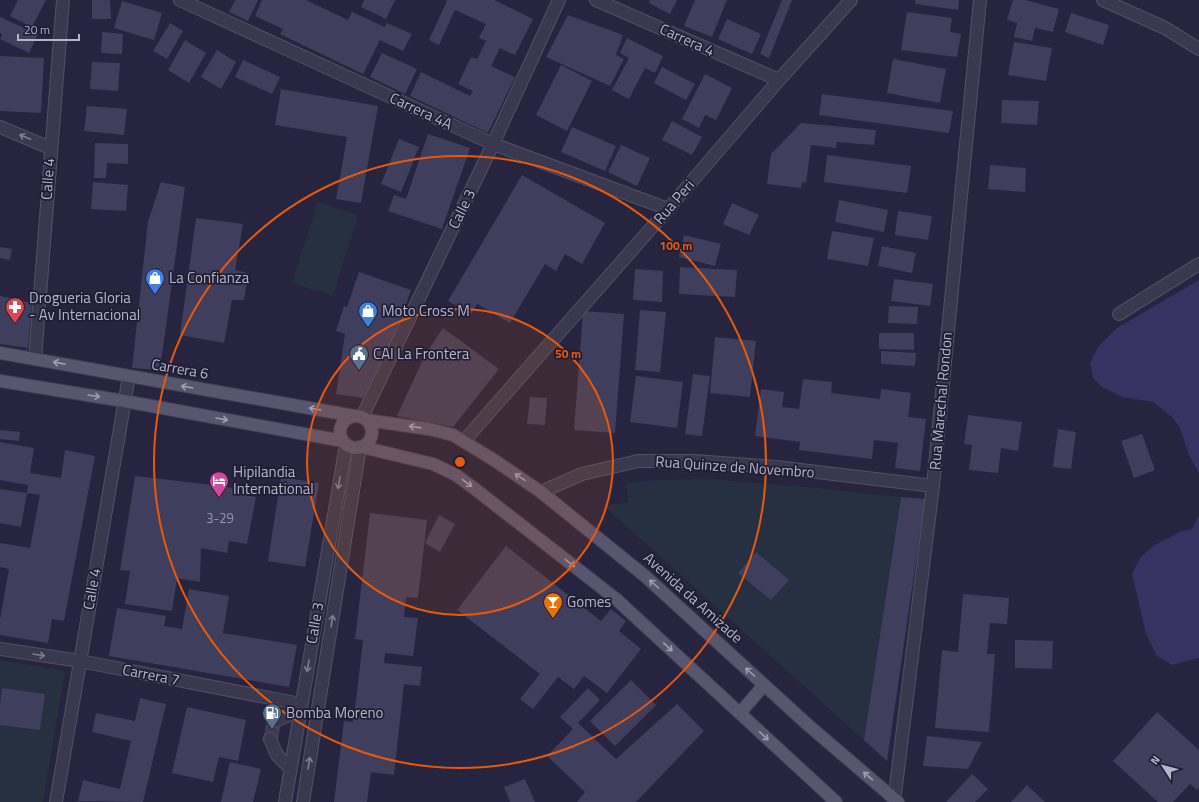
<svg xmlns="http://www.w3.org/2000/svg" width="1199" height="802" viewBox="0 0 1199 802" font-family="'Titillium Web',sans-serif">
	<style>
		.green { fill: #263040 }
		.water { fill: #363261 }
		.building { fill: #403e5d }
		.lines { fill: none; stroke-linecap: round; stroke-linejoin: round }
		.minor-tunnel { stroke: #3c3a54; stroke-width: 12; stroke-dasharray: 12 6; stroke-linecap: butt }
		.minor-casing { stroke: #525067; stroke-width: 14 }
		.major-casing { stroke: #413e55; stroke-width: 14 }
		.minor { stroke: #3a384f; stroke-width: 12 }
		.major { stroke: #58566f; stroke-width: 12 }
		.oneway { stroke: #7f7c93 }
		.oneway2 { stroke: #9f9cb3 }
		.ring { fill: none; stroke: #e8590c; stroke-width: 2 }
		.labels { text-anchor: middle; stroke-width: 3.5; stroke-linejoin: round; paint-order: stroke }
		.number-label { font-size: 13px; fill: #9996af }
		.street-label { font-size: 15px; fill: #b7b4ca; stroke: #1f1d34 }
		.poi-label { font-size: 15px; fill: #b7b4ca; stroke: #1f1d34; text-anchor: start }
		.centre { fill: #e8590c; stroke: #1f1d34; stroke-width: 2 }
		.ring-label { font-size: 12px; text-anchor: middle; font-weight: bold; fill: #e8590c; stroke: #1f1d34; stroke-width: 3.5; stroke-linejoin: round; paint-order: stroke }
	</style>
	<rect width="100%" height="100%" fill="#26243f"/>
	<path class="green" d="M318 202 358 215 333 296 292 283Z
		M709 479 806 487 901 497 864 740 604 506 628 502 626 483 658 480Z
		M0 660 65 671 43 802H0Z"/>
	<path class="water" d="M1199 280V473L1189 455 1180 428 1173 418 1153 402 1123 397 1102 387 1093 378 1090 363 1098 347 1117 328Z
		M1199 515V658L1172 665 1157 656 1146 634 1132 574 1140 558 1153 546 1180 532 1192 529Z"/>
	<path class="building" d="M18 0H46L32 27 10 16Z
		M92 0H110L111 19H92Z
		M235 0H258L248 21 229 12Z
		M262 0H306L348 20 352 12 385 27 387 23 412 34 403 51 380 40 363 74 280 34 283 29 255 16Z
		M364 0H395L386 19 361 7Z
		M444 0H494L533 19 515 55 500 48 491 66 515 77 488 133 410 96 421 72 470 96 473 91 458 84 471 57 477 59 486 41 479 38 486 24 455 10 439 45 429 40 447 1Z
		M650 0H677L670 14 649 3Z
		M695 0H727L712 37 684 26Z
		M782 0H792L769 58 760 54Z
		M915 0H959L958 10 915 4Z
		M1013 0H1025L1059 9 1053 32 1035 28 1032 41 1014 37 1017 23 1007 20Z
		M122 1 162 13 154 40 114 28Z
		M907 12 952 18 950 32 961 34 957 57 901 50Z
		M1071 13 1109 25 1103 45 1065 32Z
		M568 15 623 35 616 55 624 59 610 86 546 57Z
		M0 17 38 34 29 53 0 39 2 35 0 33Z
		M727 19 761 34 752 54 718 39Z
		M170 23 183 31 167 59 153 51Z
		M102 32 123 34 122 54 101 53Z
		M627 38 663 56 655 73 645 68 629 99 612 90 629 58 620 53Z
		M185 40 206 53 189 83 168 70Z
		M1014 42 1052 48 1046 81 1008 75Z
		M217 50 236 62 221 89 201 77Z
		M382 53 417 69 405 94 370 77Z
		M0 56 44 58 41 113 0 111Z
		M893 59 946 69 940 103 887 93Z
		M243 60 280 77 272 94 235 77Z
		M92 62 120 63 118 91 90 89Z
		M561 65 592 81 567 131 536 115Z
		M662 67 695 84 686 100 654 83Z
		M705 74 732 88 716 120 705 115 699 128 682 119Z
		M281 89 378 106 361 203 336 199 347 137 275 125Z
		M822 94 953 111 949 133 819 115Z
		M1002 100 1039 101 1037 125 1001 123Z
		M87 106 127 109 124 135 84 131Z
		M672 121 702 137 692 155 662 140Z
		M801 123 876 130 874 145 837 142 836 148 811 145 806 183 802 182 801 188 767 184 771 154Z
		M572 127 616 146 605 171 561 152Z
		M428 134 470 148 442 229 388 211 394 195 406 199Z
		M399 139 419 147 401 192 381 184Z
		M95 143 128 144V164L107 163 106 178H94Z
		M621 145 650 158 637 186 608 172Z
		M827 155 911 166 907 193 824 182Z
		M990 165 1026 168 1025 192 988 189Z
		M522 175 605 223 582 264 565 254 556 271 545 264 510 323 477 304 471 314 448 301Z
		M93 182 128 185 126 211 91 209Z
		M161 182 185 187 160 370 132 368 148 222Z
		M839 200 888 210 884 232 835 222Z
		M732 203 759 215 749 235 723 224Z
		M898 211 932 216 928 240 895 235Z
		M196 218 243 224 235 270 248 273 244 300H232L224 343 180 335Z
		M832 231 874 238 868 266 827 259Z
		M684 235 721 244 715 266 679 257Z
		M882 246 916 253 912 273 878 266Z
		M0 247 12 249 10 260 0 258Z
		M680 267 737 270 735 297 679 294Z
		M635 269 663 271 662 302 633 300Z
		M359 272 411 290 391 349 363 398 336 394 345 334 336 331 344 306 347 307Z
		M894 279 933 284 930 306 891 301Z
		M0 296 32 303 28 348 0 344Z
		M889 306 918 307 917 324 888 323Z
		M640 310 666 312 660 372 635 370Z
		M583 311 624 314 615 433 574 430Z
		M443 328 499 369 453 427 397 416 425 355Z
		M879 333H914V350L879 349Z
		M715 337 756 341 750 397 710 393Z
		M881 351 916 353 915 366 881 364Z
		M693 374 710 376 702 436 685 434Z
		M636 376 683 382 677 428 630 422Z
		M803 379 832 382 831 393 880 399 881 389 911 393 908 417 926 419 920 471 895 468 898 443 874 440 872 459 799 450 800 442 755 436 761 389 784 392 782 407 799 409Z
		M530 397 547 398 545 425 527 424Z
		M968 415 1022 422 1018 451 1001 448 998 473 969 470 972 445 964 444Z
		M1058 429 1076 432 1071 469 1053 467Z
		M0 430 20 432 19 441 0 439Z
		M1142 434 1155 470 1134 478 1121 441Z
		M0 442 34 448 30 473 61 478 65 450 95 456 64 621 52 619 48 643 0 635V619L9 569 0 567V543L30 548 40 495 27 493 28 485 0 480Z
		M135 476 213 485 239 489 238 494 256 497 247 544 229 541 227 553 201 548 200 582 177 578 172 611 125 604 130 571 120 570Z
		M281 477 319 483 305 567 268 561Z
		M0 489 27 493 21 527 0 523Z
		M901 497 925 499 887 761 864 740Z
		M370 513 427 520 418 598 406 597 404 617 418 618 413 656 385 653 384 663 422 667 420 686 404 684 394 775 371 772 367 802H334L344 721 353 722 356 700 363 640 355 639Z
		M439 515 455 524 440 552 425 543Z
		M506 546 601 621 611 609 626 621 619 631 641 649 607 693 584 676 574 689 558 677 533 709 520 699 540 674 457 610Z
		M756 552 789 580 771 600 738 573Z
		M189 589 229 596 223 633 297 645 289 687 109 656 117 608 166 616 164 626 182 629Z
		M963 594 1009 598 1007 624 990 623 987 654H995L989 732 935 728 942 650 958 652Z
		M1015 640 1053 641 1052 669 1015 668Z
		M631 680 656 705 615 746 590 721Z
		M2 688 45 694 40 730 0 725V707Z
		M588 688 600 700 578 723 616 759 677 704 704 731 636 802H577L585 792 547 756 573 729 560 717Z
		M140 698 166 704 143 802 78 801 83 780 120 789 131 741 92 732 96 713 135 721Z
		M187 707 246 720 238 761 219 757 213 782 172 773Z
		M1157 712 1199 750V787L1197 790 1190 784 1173 802H1158L1113 761Z
		M267 720 281 722 278 740 264 737Z
		M927 736 982 742 968 769 923 766Z
		M230 762 261 769 253 802H221Z
		M972 774 988 789 975 802H946Z
		M525 779 535 802H510L504 787Z
		M1027 785 1045 802H1011Z"/>
	<g class="lines">
		<path class="minor-tunnel" d="M270 739 271 728 276 721"/>
		<defs>
			<path id="minor" d="M180 0 493 144 668 209
				M596 0 779 80
				M1103 0 1165 28 1199 49
				M0 127 50 148
				M1119 314 1199 264
				M35 359 63 0
				M362 417 493 144 559 0
				M464 441 668 209 779 80 851 0
				M541 492 582 474 638 461H693L776 467 933 486
				M0 649 80 661 301 704
				M276 721 289 715 300 711
				M270 739 277 755 290 768
				M56 802 129 376
				M285 802 346 445
				M303 802 360 447
				M894 802 933 486 980 0"/>
			<path id="major" d="M0 353 354 416
				M0 381 124 401 343 441
				M340 432a16 16 0 1 1 32 0a16 16 0 1 1-32 0Z
				M366 420 429 429 453 435 494 460 541 492 645 576 808 725 898 802
				M362 447 433 464 456 475 475 489 616 599 836 802
				M740 713 764 685"/>
		</defs>
		<use href="#minor" class="minor-casing"/>
		<use href="#major" class="major-casing"/>
		<use href="#minor" class="minor"/>
		<use href="#major" class="major"/>
	</g>
	<defs><path id="oneway-shaft" d="M-6 0H5M1.5-3L5.5 0L1.5 3" fill="none" stroke-width="1.6" stroke-linecap="round" stroke-linejoin="round"/></defs>
	<g class="oneway">
		<use href="#oneway-shaft" transform="translate(25 137) rotate(-157)"/>
		<use href="#oneway-shaft" transform="translate(339 483) rotate(100)"/>
		<use href="#oneway-shaft" transform="translate(332 621) rotate(-81)"/>
		<use href="#oneway-shaft" transform="translate(39 655) rotate(9)"/>
		<use href="#oneway-shaft" transform="translate(308 666) rotate(100)"/>
		<use href="#oneway-shaft" transform="translate(309 763) rotate(-81)"/>
	</g>
	<g class="oneway2">
		<use href="#oneway-shaft" transform="translate(59 363) rotate(-169)"/>
		<use href="#oneway-shaft" transform="translate(187 387) rotate(-170)"/>
		<use href="#oneway-shaft" transform="translate(94 396) rotate(9)"/>
		<use href="#oneway-shaft" transform="translate(315 409) rotate(-170)"/>
		<use href="#oneway-shaft" transform="translate(222 419) rotate(10)"/>
		<use href="#oneway-shaft" transform="translate(415 427) rotate(-172)"/>
		<use href="#oneway-shaft" transform="translate(520 477) rotate(-146)"/>
		<use href="#oneway-shaft" transform="translate(467 483) rotate(36)"/>
		<use href="#oneway-shaft" transform="translate(570 563) rotate(38)"/>
		<use href="#oneway-shaft" transform="translate(654 584) rotate(-138)"/>
		<use href="#oneway-shaft" transform="translate(668 647) rotate(43)"/>
		<use href="#oneway-shaft" transform="translate(750 672) rotate(-138)"/>
		<use href="#oneway-shaft" transform="translate(764 736) rotate(43)"/>
		<use href="#oneway-shaft" transform="translate(868 776) rotate(-139)"/>
	</g>
	<circle cx="460" cy="462" r="153" fill="#e8590c" fill-opacity=".12"/>
	<g class="ring">
		<circle cx="460" cy="462" r="153"/>
		<circle cx="460" cy="462" r="306"/>
	</g>
	<defs>
		<symbol id="shop-pin" viewBox="-11 -11 22 30"><path d="M0 17L-7.5 6A9.5 9.5 0 1 1 7.5 6Z" fill="#3f7fe0" stroke="#1f1d34"/><path d="M-5-2.5h2.3a2.7 3.5 0 0 1 5.4 0H5L5.5 6h-11ZM-1.5-2.5h3a1.5 2.3 0 0 0-3 0Z" fill="#fff"/></symbol>
		<symbol id="pharmacy-pin" viewBox="-11 -11 22 30"><path d="M0 17L-7.5 6A9.5 9.5 0 1 1 7.5 6Z" fill="#e0444e" stroke="#1f1d34"/><path d="M-2-6h4v4h4v4h-4v4h-4v-4h-4v-4h4Z" fill="#fff"/></symbol>
		<symbol id="civic-pin" viewBox="-11 -11 22 30"><path d="M0 17L-7.5 6A9.5 9.5 0 1 1 7.5 6Z" fill="#5c6f8a" stroke="#1f1d34"/><path d="M-.6-6.5H3V-4.5H.6V-3L4-1V1h2V6H-6V1h2V-1L-.6-3ZM-1.2 2.5V6h2.4V2.5Z" fill="#fff"/></symbol>
		<symbol id="hotel-pin" viewBox="-11 -11 22 30"><path d="M0 17L-7.5 6A9.5 9.5 0 1 1 7.5 6Z" fill="#d1479c" stroke="#1f1d34"/><path d="M-6-4.5h1.5V1H6V5H4.5V3h-9V5H-6ZM-4 0a1.8 1.8 0 1 1 3.6 0ZM.5 0V-2.5h3Q6-2.5 6 0Z" fill="#fff"/></symbol>
		<symbol id="bar-pin" viewBox="-11 -11 22 30"><path d="M0 17L-7.5 6A9.5 9.5 0 1 1 7.5 6Z" fill="#e8710a" stroke="#1f1d34"/><path d="M-6-5H6L.8 .8V4.5H3.5V6h-7V4.5H-.8V.8Z" fill="#fff"/></symbol>
		<symbol id="fuel-pin" viewBox="-11 -11 22 30"><path d="M0 17L-7.5 6A9.5 9.5 0 1 1 7.5 6Z" fill="#5c6f8a" stroke="#1f1d34"/><path d="M-5.5-6h7V0h2V4h1.3V-2.5L3-4.5l.8-.8L6-3V5H2.5V1h-1V6h-7ZM-4.2-4.7v3.2H.2V-4.7Z" fill="#fff"/></symbol>
	</defs>
	<g fill-rule="evenodd">
		<use href="#shop-pin" x="144" y="267" width="22" height="30"/>
		<use href="#pharmacy-pin" x="4" y="296" width="22" height="30"/>
		<use href="#shop-pin" x="357" y="300" width="22" height="30"/>
		<use href="#civic-pin" x="348" y="343" width="22" height="30"/>
		<use href="#hotel-pin" x="208" y="470" width="22" height="30"/>
		<use href="#bar-pin" x="542" y="591" width="22" height="30"/>
		<use href="#fuel-pin" x="261" y="702" width="22" height="30"/>
	</g>
	<g class="labels">
		<g class="number-label">
			<text x="220" y="523">3-29</text>
		</g>
		<g class="street-label">
			<text transform="translate(687 40) rotate(24)" y="5">Carrera 4</text>
			<text transform="translate(421 111) rotate(25)" y="5">Carrera 4A</text>
			<text transform="translate(48 179) rotate(-86)" y="5">Calle 4</text>
			<text transform="translate(674 202) rotate(-49)" y="5">Rua Peri</text>
			<text transform="translate(462 209) rotate(-64)" y="5">Calle 3</text>
			<text transform="translate(180 369) rotate(10)" y="5">Carrera 6</text>
			<text transform="translate(941 401) rotate(-85)" y="5">Rua Marechal Rondon</text>
			<text transform="translate(735 467) rotate(4)" y="5">Rua Quinze de Novembro</text>
			<text transform="translate(92 589) rotate(-80)" y="5">Calle 4</text>
			<text transform="translate(693 598) rotate(42)" y="5">Avenida da Amizade</text>
			<text transform="translate(315 623) rotate(-80)" y="5">Calle 3</text>
			<text transform="translate(151 675) rotate(11)" y="5">Carrera 7</text>
		</g>
		<g class="poi-label">
			<text x="169" y="283">La Confianza</text>
			<text x="29" y="303">Drogueria Gloria<tspan x="29" dy="17">- Av Internacional</tspan></text>
			<text x="382" y="316">Moto Cross M</text>
			<text x="373" y="359">CAI La Frontera</text>
			<text x="233" y="477">Hipilandia<tspan x="233" dy="17">International</tspan></text>
			<text x="567" y="607">Gomes</text>
			<text x="286" y="718">Bomba Moreno</text>
		</g>
	</g>
	<circle cx="460" cy="462" r="6" class="centre"/>
	<g class="ring-label">
		<text x="676" y="250">100 m</text>
		<text x="568" y="358">50 m</text>
	</g>
	<g transform="translate(1163 766) rotate(306)" stroke="#1f1d34" stroke-width="3" paint-order="stroke">
	<path d="M0-3L7 15L0 10L-7 15Z" fill="#b7b4ca"/>
	<text y="-6" font-size="11" font-weight="bold" text-anchor="middle" fill="#b7b4ca">N</text>
	</g>
	<path d="M18 34v6h61v-6" fill="none" stroke="#b7b4ca" stroke-width="2"/>
	<text x="24" y="34" font-size="12" fill="#b7b4ca" stroke="#1f1d34" stroke-width="3" paint-order="stroke">20 m</text>
</svg>
